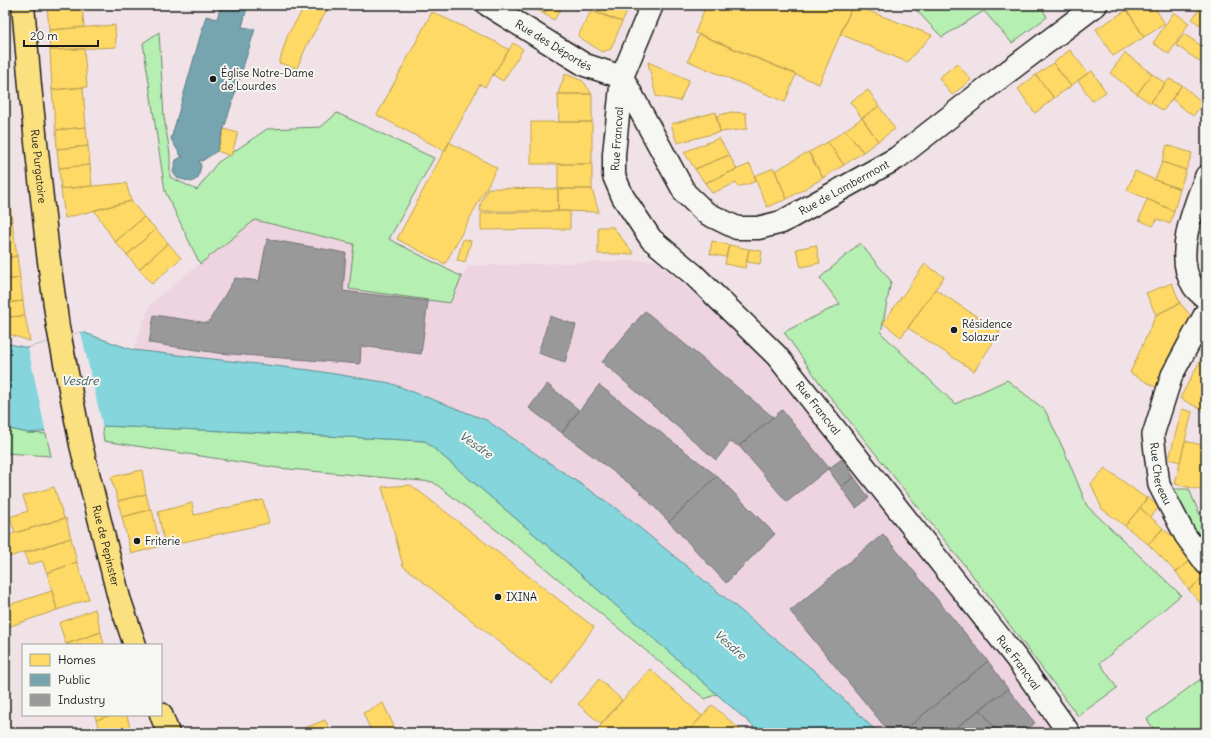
<svg xmlns="http://www.w3.org/2000/svg" width="1211" height="738" viewBox="0 0 1211 738" font-family="Delius,sans-serif">
	<style>
		.built { fill: #edd4e0 }
		.green { fill: #b6efb2; stroke: #698667 }
		.water { fill: #84d6dc; stroke: #5a8c8f }
		.pier { fill: #f1e2e8 }
		.homes { fill: #ffd966; stroke: #bba050 }
		.public { fill: #76a5af; stroke: #5b7c83 }
		.industry { fill: #999; stroke: #747474 }
		.lines { fill: none; stroke-linecap: round; stroke-linejoin: round }
		.street-casing { stroke: #1c1c1c; stroke-width: 24 }
		.secondary-casing { stroke: #1c1c1c; stroke-width: 25 }
		.primary-casing { stroke: #1c1c1c; stroke-width: 25 }
		.street { stroke: #f6f6f2; stroke-width: 21 }
		.secondary { stroke: #f6f6f2; stroke-width: 22 }
		.primary { stroke: #fbe080; stroke-width: 22 }
		.poi-dot { fill: #1c1c1c; stroke: #f6f6f2; stroke-width: 1.5 }
		.labels { text-anchor: middle; stroke-width: 4; stroke-linejoin: round; paint-order: stroke }
		.street-label { font-size: 11px; fill: #1c1c1c; stroke: #f6f6f2 }
		.poi-label { font-size: 11px; fill: #1c1c1c; stroke: #f6f6f2; text-anchor: start }
		.water-label { font-size: 12px; font-style: italic; fill: #405d5f; stroke: #f6f6f2 }
	</style>
	<rect width="100%" height="100%" fill="#f1e2e8"/>
	<filter id="ink" filterUnits="userSpaceOnUse"><feTurbulence type="fractalNoise" baseFrequency=".025" numOctaves="2"/><feDisplacementMap in="SourceGraphic" scale="8" xChannelSelector="R" yChannelSelector="G"/><feConvolveMatrix kernelMatrix="1 2 1 2 8 2 1 2 1" color-interpolation-filters="sRGB"/></filter>
	<g filter="url(#ink)">
		<path class="built" d="M254 220 354 244 349 289 450 303 468 266 655 260 755 347 846 454 1062 733H878L817 673 613 506 486 420 390 383 310 370 133 350 151 303Z"/>
		<path class="green" d="M921 5H1040L1047 17 1012 43 984 11 942 37 915 9Z
			M159 32 164 117 170 154V177L197 190 217 163 267 129 321 127 337 113 434 158 389 239 462 277 450 303 349 289 354 244 255 220 200 264 165 191 143 43Z
			M860 243 891 281 881 333 955 404 1007 380 1045 410 1067 457 1087 506 1181 595 1100 663 1117 688 1078 716 969 571 824 389 784 332 840 304 820 278Z
			M102 426 226 431 425 441 555 552 717 694 705 699 524 551 433 482 278 468 104 441Z
			M5 428 28 433 46 434 51 456 5 453Z
			M1173 489H1189L1204 525 1206 527V546L1193 534Z
			M1206 675V733H1156L1147 719Z"/>
		<path class="water" d="M82 332 133 350 310 370 390 383 486 420 613 506 817 673 878 733H761L555 552 425 441 226 431 102 426 28 433 5 428V343L28 348Z"/>
		<path class="pier" d="M81 332 103 428 46 433 28 348Z"/>
		<path class="homes" d="M47 5H82L84 27 49 30Z
			M306 5H330L308 43 297 68 279 63 288 34Z
			M534 5H550L544 14 533 7Z
			M550 5H563L554 20 544 14Z
			M597 5H624L629 7 622 22 595 11Z
			M706 5H853L819 84 695 33Z
			M853 5 932 35 907 62 840 34Z
			M1134 5H1153L1165 24 1144 37 1127 10Z
			M1203 5H1206V30L1192 19Z
			M1127 10 1144 37 1113 56 1096 29Z
			M591 11 622 22 611 49 602 52 578 36Z
			M432 12 498 43 509 50 485 87 480 84 445 151 377 115Z
			M1174 12 1189 23 1169 54 1153 43Z
			M115 25 116 47 50 50 49 30Z
			M699 34 796 74 785 102 688 61Z
			M1184 34 1206 49V60L1203 64 1176 45Z
			M513 43 523 49 503 81 493 75Z
			M84 49 87 87 52 90 50 50Z
			M1070 50 1088 73 1071 86 1053 63Z
			M1125 53 1152 74 1137 94 1110 73Z
			M648 62 689 80 680 101 656 96Z
			M957 63 971 80 952 95 939 78Z
			M1053 63 1071 86 1054 98 1036 75Z
			M1092 71 1106 92 1092 101 1078 80Z
			M565 74 583 81 592 94H558Z
			M1152 74 1165 83 1150 103 1137 94Z
			M1036 75 1054 98 1035 113 1018 89Z
			M1169 79 1182 85 1163 111 1151 102Z
			M1182 85 1203 103 1193 116 1172 99Z
			M83 87 86 127 56 130 52 90Z
			M868 90 879 106 862 118 850 102Z
			M558 94H592V122H559Z
			M879 106 895 129 878 141 862 118Z
			M716 112 720 132 677 143 671 124Z
			M731 112 746 113 747 129 720 132 716 116Z
			M862 118 878 141 863 152 845 130Z
			M531 122H592V164H531Z
			M86 127 88 146 57 149 56 130Z
			M224 129 238 133 231 156 217 151Z
			M845 130 863 152 844 165 828 142Z
			M719 138 729 155 695 169 684 152Z
			M449 142 497 168 445 264 397 239Z
			M828 142 844 165 823 178 809 152Z
			M1167 145 1192 153 1186 170 1162 162Z
			M88 146 90 165 59 168 57 149Z
			M808 152 823 178 787 199 775 171Z
			M729 155 737 169 705 183 695 169Z
			M1162 162 1186 170 1180 189 1155 180Z
			M558 164H592V189H558Z
			M750 164 757 181 738 187 736 183 712 193 705 183Z
			M90 165 92 186 61 189 59 168Z
			M774 168 787 199 767 207 754 176Z
			M1135 171 1155 180 1180 189 1174 211 1127 190Z
			M126 183 131 201 65 218 61 189Z
			M488 188 558 189V211H480L481 203Z
			M8 189 12 221 5 222V190Z
			M558 189H592L599 212 558 211Z
			M1147 199 1174 211 1170 224 1157 219 1153 226 1139 220Z
			M131 201 144 217 115 242 94 210Z
			M570 211V229L481 230V213Z
			M144 217 156 229 127 255 115 242Z
			M12 221 17 256 5 258V222Z
			M598 227H613L634 254H598Z
			M156 229 168 243 139 269 127 255Z
			M463 239 471 241 465 262 457 260Z
			M712 241 729 245 726 257 710 254Z
			M168 243 181 258 152 284 139 269Z
			M729 245 749 249 745 268 725 264Z
			M816 245 820 263 801 267 796 249Z
			M749 249 762 251 760 264 747 262Z
			M17 256 20 278 5 280V258Z
			M925 264 944 277 901 337 883 323Z
			M20 278 23 301 5 303V280Z
			M1172 283 1180 303 1156 315 1146 293Z
			M935 289 1000 332 974 371 908 328Z
			M23 301 25 316 5 317V303Z
			M1180 303 1191 316 1194 327 1161 390 1130 373 1156 315Z
			M25 316 30 341 5 333V317Z
			M1206 350V412L1180 398Z
			M1182 409 1192 412 1180 462 1169 459Z
			M1185 441 1206 446V486L1205 491 1175 484Z
			M1105 468 1147 499 1125 526 1102 509 1091 484Z
			M142 470 146 494 118 501 111 477Z
			M411 485 594 627 552 684 403 566 382 487Z
			M54 487 64 518 15 533 10 517 28 511 23 496Z
			M146 494 150 510 122 517 118 501Z
			M1147 497 1159 507 1151 517 1140 508Z
			M263 500 269 523 165 546 158 512 192 503 194 515Z
			M1140 508 1163 528 1148 544 1125 526Z
			M152 509 160 546 131 554 122 517Z
			M66 518 71 538 5 558V536Z
			M1163 529 1175 538 1190 560 1176 572 1148 544Z
			M71 538 77 562 47 573 42 561 28 565 25 553Z
			M1190 560 1204 577 1189 590 1176 572Z
			M77 562 89 599 57 610 47 573Z
			M1204 577 1206 580V610L1189 590Z
			M52 591 57 610 5 628V606Z
			M95 609 101 632 66 644 59 623Z
			M101 632 104 645H67L66 644Z
			M650 669 702 716 687 733H594Z
			M599 679 622 700 601 724 578 704Z
			M383 703 397 733H372L363 713Z
			M712 705 744 733H687Z
			M95 715H111L96 720Z
			M111 715H127L131 733H102L96 720Z
			M325 720 331 733H292Z"/>
		<path class="public" d="M221 5H237L247 8 242 27 255 29 217 151 202 161 199 160 201 166 198 178 192 182 177 178 173 172 176 160 183 156H181L171 139 206 16 217 19Z"/>
		<path class="industry" d="M267 239 346 253 343 291 428 301 421 354 361 346 360 364 218 353 149 343 154 315 208 323 235 278 259 281Z
			M645 311 773 417 739 446 730 442 716 460 602 362Z
			M550 316 576 325 565 362 538 353Z
			M547 384 579 410 562 433 529 408Z
			M599 385 717 476 669 522 638 490 562 433Z
			M782 410 829 468 787 502 739 446Z
			M842 459 854 477 841 487 828 469Z
			M717 476 775 534 726 583 669 522Z
			M854 477 869 498 856 508 841 487Z
			M883 534 988 661 901 733H890L790 611Z
			M988 661 1008 689 949 733H901Z
			M1008 689 1035 723 1023 733H998L980 709Z
			M980 709 998 733H949Z"/>
		<g class="lines">
			<defs>
				<g id="street">
					<path d="M1206 176C1194 206 1173 256 1193 286 1196 291 1202 295 1206 299"/>
					<path id="s1" d="M1206 312 1172 375 1153 435 1159 485 1185 535 1206 564"/>
				</g>
				<g id="secondary">
					<path id="s2" d="M488 5 585 65 622 77"/>
					<path id="s3" d="M652 5 622 77 614 154V176L623 197 651 239 694 275 777 356 1016 658 1069 733"/>
					<path id="s4" d="M622 77 685 193 706 213 737 228H758L782 222 897 158 989 86 1096 5"/>
				</g>
				<g id="primary">
					<path id="s5" d="M23 5 30 86 48 254 58 327 81 445 119 598 135 645"/>
					<path d="M161 714 168 733"/>
				</g>
			</defs>
			<use href="#street" class="street-casing"/>
			<use href="#secondary" class="secondary-casing"/>
			<use href="#primary" class="primary-casing"/>
			<use href="#street" class="street"/>
			<use href="#secondary" class="secondary"/>
			<use href="#primary" class="primary"/>
		</g>
	</g>
	<g class="poi-dot">
		<circle cx="213" cy="79" r="4"/>
		<circle cx="954" cy="330" r="4"/>
		<circle cx="137" cy="541" r="4"/>
		<circle cx="498" cy="597" r="4"/>
	</g>
	<g class="labels">
		<g class="street-label">
			<text dy="4" stroke="none"><textPath href="#s2" startOffset="77">Rue des Déportés</textPath></text>
			<text transform="translate(617 139) rotate(-86)" y="4">Rue Francval</text>
			<text dy="4" stroke="none"><textPath href="#s5" startOffset="162">Rue Purgatoire</textPath></text>
			<text dy="4" stroke="none"><textPath href="#s4" startOffset="312">Rue de Lambermont</textPath></text>
			<text dy="4" stroke="none"><textPath href="#s3" startOffset="489">Rue Francval</textPath></text>
			<text dy="4" stroke="none"><textPath href="#s1" startOffset="174">Rue Chereau</textPath></text>
			<text dy="4" stroke="none"><textPath href="#s5" startOffset="548">Rue de Pepinster</textPath></text>
			<text dy="4" stroke="none"><textPath href="#s3" startOffset="813">Rue Francval</textPath></text>
		</g>
		<g class="poi-label">
			<text x="221" y="77">Église Notre-Dame<tspan x="221" dy="13">de Lourdes</tspan></text>
			<text x="962" y="328">Résidence<tspan x="962" dy="13">Solazur</tspan></text>
			<text x="145" y="545">Friterie</text>
			<text x="506" y="601">IXINA</text>
		</g>
		<g class="water-label">
			<text x="80" y="385">Vesdre</text>
			<text transform="translate(476 445) rotate(35)" y="4">Vesdre</text>
			<text transform="translate(730 645) rotate(41)" y="4">Vesdre</text>
		</g>
	</g>
	<rect width="1211" height="738" fill="none" stroke="#f6f6f2" stroke-width="20"/>
	<rect x="10" y="10" width="1191" height="718" fill="none" stroke="#1c1c1c" stroke-width="1.5" filter="url(#ink)"/>
	<rect x="22" y="644" width="140" height="72" fill="#f6f6f2" stroke="#9f9f9c"/>
	<rect x="30" y="654" width="20" height="12" fill="#ffd966" stroke="#9f9f9c"/>
	<text x="58" y="664" font-size="12" fill="#1c1c1c">Homes</text>
	<rect x="30" y="674" width="20" height="12" fill="#76a5af" stroke="#9f9f9c"/>
	<text x="58" y="684" font-size="12" fill="#1c1c1c">Public</text>
	<rect x="30" y="694" width="20" height="12" fill="#999999" stroke="#9f9f9c"/>
	<text x="58" y="704" font-size="12" fill="#1c1c1c">Industry</text>
	<path d="M24 40v6h74v-6" fill="none" stroke="#1c1c1c" stroke-width="2"/>
	<text x="30" y="40" font-size="12" fill="#1c1c1c" stroke="#f6f6f2" stroke-width="3" paint-order="stroke">20 m</text>
</svg>
